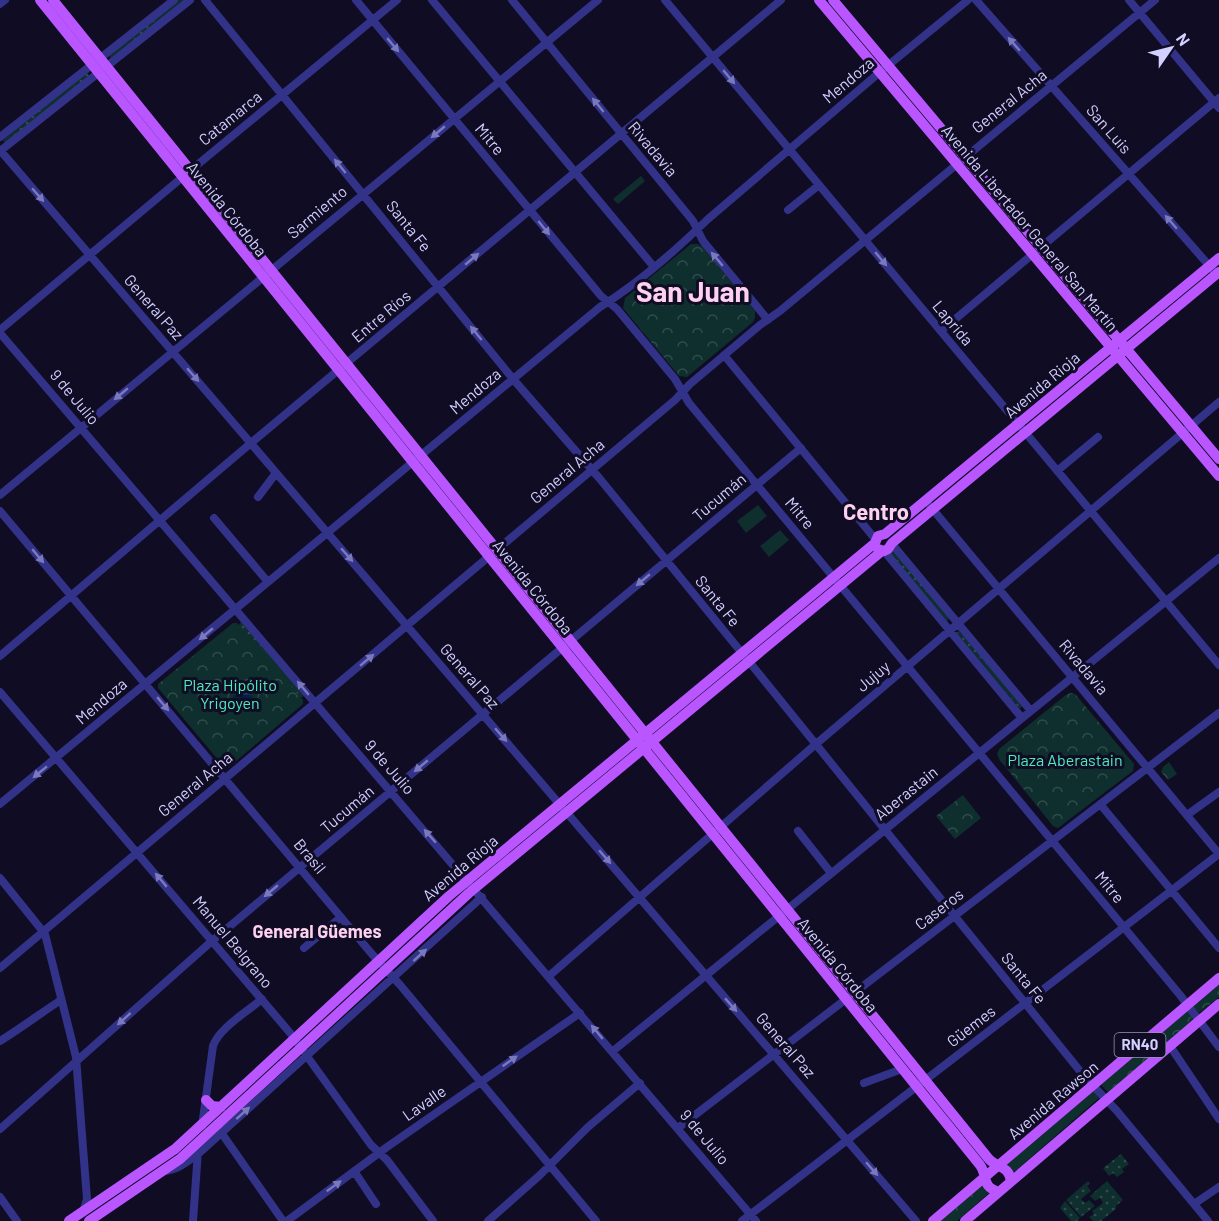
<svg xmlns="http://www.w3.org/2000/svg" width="1219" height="1221" viewBox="0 0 1219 1221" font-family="Barlow,sans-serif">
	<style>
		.grass { fill: url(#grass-dots) }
		.park { fill: url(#park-crowns) }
		.pitch { fill: #0e2f2d }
		.water { fill: url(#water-rules) }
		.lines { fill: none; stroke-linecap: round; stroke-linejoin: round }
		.minor { stroke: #323288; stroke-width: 8 }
		.major { stroke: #ba56ff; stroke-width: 10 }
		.oneway { fill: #7a79be }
		.labels { text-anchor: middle; stroke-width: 6; stroke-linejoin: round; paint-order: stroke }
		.shield { fill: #0f0c24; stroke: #9894bd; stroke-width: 1.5 }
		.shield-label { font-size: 15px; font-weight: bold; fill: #d3cfff }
		.street-label { font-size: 16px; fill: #d3cfff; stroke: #0f0c24 }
		.park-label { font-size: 16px; fill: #4febbe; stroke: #0f0c24 }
		.neighbourhood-label { font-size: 18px; font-weight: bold; fill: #ffd1f0; stroke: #0f0c24 }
		.district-label { font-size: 22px; font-weight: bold; fill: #ffd1f0; stroke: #0f0c24 }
		.town-label { font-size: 28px; font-weight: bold; fill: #ffd1f0; stroke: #0f0c24 }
	</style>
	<defs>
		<pattern id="grass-dots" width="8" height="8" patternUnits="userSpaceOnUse" patternTransform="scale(1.5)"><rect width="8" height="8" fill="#0e2f2d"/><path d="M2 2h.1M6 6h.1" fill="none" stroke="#304c4c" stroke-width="1.8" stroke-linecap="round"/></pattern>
		<pattern id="park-crowns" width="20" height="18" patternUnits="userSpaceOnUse" patternTransform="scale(1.5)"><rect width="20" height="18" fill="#0e2f2d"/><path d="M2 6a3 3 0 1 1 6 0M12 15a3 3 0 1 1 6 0" fill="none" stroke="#304c4c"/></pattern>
		<pattern id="water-rules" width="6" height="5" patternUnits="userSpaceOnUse" patternTransform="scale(1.5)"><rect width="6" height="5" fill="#051e45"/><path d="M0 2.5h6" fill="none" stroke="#293e61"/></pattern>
	</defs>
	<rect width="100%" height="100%" fill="#0f0c24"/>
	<path class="grass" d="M179 0H186L112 58H110V55Z
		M86 73 89 75V77L6 143 4 142 3 140Z
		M893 550 949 618 948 620 947 621 889 553Z
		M241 622 305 696 298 698 238 626Z
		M958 631H959L1022 705 1021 708H1019L957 633Z
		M1121 1154 1129 1164 1122 1169 1124 1172 1117 1177 1113 1173 1109 1176 1103 1168Z
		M1088 1181 1090 1183 1087 1186 1091 1191 1081 1199 1085 1203 1089 1200 1095 1206 1081 1217 1066 1200Z
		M1107 1181 1123 1200 1116 1206V1209L1101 1221H1093L1089 1217 1094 1214 1092 1211 1103 1203 1100 1198 1095 1201 1090 1196Z
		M1065 1201 1080 1218 1077 1221H1071L1060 1208Z"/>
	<path class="park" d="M641 176 645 181 618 204 613 199Z
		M691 244H697L702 246 755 311V318L753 322 687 377 679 376 623 308 625 298Z
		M233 623H237L303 700V704L228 768H225L158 688V684Z
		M1072 693 1076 695 1134 764 1133 771 1058 828 1053 826 999 759 997 754 999 749 1067 694Z
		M1169 762 1177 774 1168 780 1161 772 1163 767Z
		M963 795 981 818 955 839 936 816Z
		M1219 983V997L1199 1013 1193 1006Z
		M1188 1011 1193 1020 1108 1092 1101 1085Z
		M1094 1091 1099 1098 1014 1172 1006 1165 1091 1092Z
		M983 1185 989 1193 957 1221H939Z"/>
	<path class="pitch" d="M758 505 767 516 746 533 737 521Z
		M780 530 789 540 769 557 760 546Z"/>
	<path class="water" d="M239 691H247C254 696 253 701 251 709L231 702 235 694Z"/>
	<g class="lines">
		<path class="minor" d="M205 0 513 379 600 479 755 669 1084 1076 1117 1111 1208 1221
			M356 0 601 296 617 309 675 379 689 403 1180 995 1219 1047
			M432 0 654 267
			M512 0 693 221 703 241 768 320
			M665 0 1219 665
			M976 0 1213 270
			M1129 0 1219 108
			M0 4 5 0
			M0 137 174 0
			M0 150 916 1221
			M0 151 190 0
			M788 210 819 185
			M0 330 191 170 397 0
			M941 331 1219 98
			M0 333 756 1221
			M724 355 876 540
			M1057 471 1098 437
			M0 495 598 0
			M258 497 276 473
			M930 506 1219 854
			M0 511 371 953 401 986 596 1221
			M214 518 268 582
			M892 544 1031 711
			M884 551 1022 718
			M0 656 251 443 781 0
			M0 692 291 1034 371 1145 387 1160 433 1221
			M0 804 600 307C639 283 675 251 708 219L880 72 968 0
			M1100 804 1219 948
			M1187 815 1219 792
			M798 831 831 873
			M0 878 45 934 76 1057 87 1199 83 1212
			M304 948 341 917
			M0 968 675 400 690 384 760 325 780 311 1155 0
			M549 976 816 744 1219 402
			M0 1041C21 1028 41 1013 61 1000
			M1170 1046 1219 1119
			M613 1051 1219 558
			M864 1083 902 1069
			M202 1126 213 1046C219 1028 247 1012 262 999
			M218 1128 283 1221
			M678 1128 1219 713
			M0 1129 212 941 801 448
			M164 1171C178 1170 187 1162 198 1154L482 897
			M354 1171 376 1204
			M0 1197 17 1221
			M1194 1204 1219 1187
			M193 1221 198 1151
			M287 1221 387 1147 580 1013
			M488 1221 540 1175 588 1127 640 1083
			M742 1221 1219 854"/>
		<path class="major" d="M40 0 980 1165C988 1176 981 1187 999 1192
			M53 0 988 1158C997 1169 1008 1164 1011 1181
			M819 0 1219 476
			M833 0 1219 459
			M878 549 884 551 888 549 892 543 1219 272
			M206 1100 212 1106 221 1107
			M69 1221 175 1149 449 896 875 543 878 536 885 534 1219 258
			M89 1221 180 1159 469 893 882 551
			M933 1221 1219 978
			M965 1221 1219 1004"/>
	</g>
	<defs><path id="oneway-solid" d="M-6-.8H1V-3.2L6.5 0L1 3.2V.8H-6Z" transform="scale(1.5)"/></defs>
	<g class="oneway">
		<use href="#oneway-solid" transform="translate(1014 44) rotate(-131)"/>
		<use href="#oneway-solid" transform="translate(393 45) rotate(50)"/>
		<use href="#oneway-solid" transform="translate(729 77) rotate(50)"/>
		<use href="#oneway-solid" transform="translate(598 105) rotate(-129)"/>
		<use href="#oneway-solid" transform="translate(438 132) rotate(140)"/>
		<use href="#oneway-solid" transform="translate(340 166) rotate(-129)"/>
		<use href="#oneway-solid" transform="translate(38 195) rotate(49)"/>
		<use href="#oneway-solid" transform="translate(1171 222) rotate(-131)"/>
		<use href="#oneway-solid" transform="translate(544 228) rotate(51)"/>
		<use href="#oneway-solid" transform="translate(472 259) rotate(-40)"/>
		<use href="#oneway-solid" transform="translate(717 259) rotate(-130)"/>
		<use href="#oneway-solid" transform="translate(881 259) rotate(50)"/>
		<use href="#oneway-solid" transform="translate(476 333) rotate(-129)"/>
		<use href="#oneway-solid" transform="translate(193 375) rotate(49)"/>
		<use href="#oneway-solid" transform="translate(121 394) rotate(140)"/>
		<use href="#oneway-solid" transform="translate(347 555) rotate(49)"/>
		<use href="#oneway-solid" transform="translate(38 556) rotate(50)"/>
		<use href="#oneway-solid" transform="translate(643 580) rotate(140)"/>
		<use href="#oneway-solid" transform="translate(206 634) rotate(140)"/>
		<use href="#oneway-solid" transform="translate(367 660) rotate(-40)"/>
		<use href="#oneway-solid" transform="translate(303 688) rotate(-130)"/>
		<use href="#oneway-solid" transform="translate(163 704) rotate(50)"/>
		<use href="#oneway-solid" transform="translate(501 735) rotate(49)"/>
		<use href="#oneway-solid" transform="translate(421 766) rotate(140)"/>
		<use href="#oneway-solid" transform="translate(40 772) rotate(141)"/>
		<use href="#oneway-solid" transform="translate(430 836) rotate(-131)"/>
		<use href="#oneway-solid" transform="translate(605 857) rotate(49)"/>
		<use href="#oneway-solid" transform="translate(161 880) rotate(-130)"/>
		<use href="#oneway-solid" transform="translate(271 891) rotate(140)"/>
		<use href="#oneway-solid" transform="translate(420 955) rotate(-42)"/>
		<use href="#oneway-solid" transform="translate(731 1005) rotate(49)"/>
		<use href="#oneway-solid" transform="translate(124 1019) rotate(138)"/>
		<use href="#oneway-solid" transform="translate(597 1032) rotate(-130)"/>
		<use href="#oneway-solid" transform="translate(510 1061) rotate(-35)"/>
		<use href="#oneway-solid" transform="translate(243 1113) rotate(-42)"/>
		<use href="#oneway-solid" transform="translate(872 1169) rotate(49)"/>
		<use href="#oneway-solid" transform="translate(334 1186) rotate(-36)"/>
	</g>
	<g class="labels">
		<rect class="shield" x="1114.5" y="1033" width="51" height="24" rx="4.5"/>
		<g class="shield-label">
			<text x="1140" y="1050">RN40</text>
		</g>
		<g class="street-label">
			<text transform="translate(848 80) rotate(-40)" y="6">Mendoza</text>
			<text transform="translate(1009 101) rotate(-39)" y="6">General Acha</text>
			<text transform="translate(230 118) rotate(-39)" y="6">Catamarca</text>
			<text transform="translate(1109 129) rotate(49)" y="6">San Luis</text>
			<text transform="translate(490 139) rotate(50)" y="6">Mitre</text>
			<text transform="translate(653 149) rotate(50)" y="6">Rivadavia</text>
			<text transform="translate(227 209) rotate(51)" y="6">Avenida Córdoba</text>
			<text transform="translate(317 212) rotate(-40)" y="6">Sarmiento</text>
			<text transform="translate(409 226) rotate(51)" y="6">Santa Fe</text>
			<text transform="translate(1030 228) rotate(50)" y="6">Avenida Libertador General San Martín</text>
			<text transform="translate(154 307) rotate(49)" y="6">General Paz</text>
			<text transform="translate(381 316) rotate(-40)" y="6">Entre Ríos</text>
			<text transform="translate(953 323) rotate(50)" y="6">Laprida</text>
			<text transform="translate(1042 385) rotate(-40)" y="6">Avenida Rioja</text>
			<text transform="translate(475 391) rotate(-40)" y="6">Mendoza</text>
			<text transform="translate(75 397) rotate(50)" y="6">9 de Julio</text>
			<text transform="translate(567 471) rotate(-40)" y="6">General Acha</text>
			<text transform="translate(719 497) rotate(-40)" y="6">Tucumán</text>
			<text transform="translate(800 513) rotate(50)" y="6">Mitre</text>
			<text transform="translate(533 587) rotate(51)" y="6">Avenida Córdoba</text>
			<text transform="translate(718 601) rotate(51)" y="6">Santa Fe</text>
			<text transform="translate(1084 667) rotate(50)" y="6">Rivadavia</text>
			<text transform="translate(470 676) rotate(49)" y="6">General Paz</text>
			<text transform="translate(873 676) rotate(-40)" y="6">Jujuy</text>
			<text transform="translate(101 701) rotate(-40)" y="6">Mendoza</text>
			<text transform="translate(390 767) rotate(49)" y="6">9 de Julio</text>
			<text transform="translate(195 784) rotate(-40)" y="6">General Acha</text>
			<text transform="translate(906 793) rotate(-39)" y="6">Aberastain</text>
			<text transform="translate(347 809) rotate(-40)" y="6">Tucumán</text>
			<text transform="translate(310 856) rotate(50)" y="6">Brasil</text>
			<text transform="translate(460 868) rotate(-40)" y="6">Avenida Rioja</text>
			<text transform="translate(1110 887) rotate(50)" y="6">Mitre</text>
			<text transform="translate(939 909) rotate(-38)" y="6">Caseros</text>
			<text transform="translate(233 942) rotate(50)" y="6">Manuel Belgrano</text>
			<text transform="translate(838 965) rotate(51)" y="6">Avenida Córdoba</text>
			<text transform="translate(1024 978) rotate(51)" y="6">Santa Fe</text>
			<text transform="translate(971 1026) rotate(-38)" y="6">Güemes</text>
			<text transform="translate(786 1045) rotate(49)" y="6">General Paz</text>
			<text transform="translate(1053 1100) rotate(-40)" y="6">Avenida Rawson</text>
			<text transform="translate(424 1103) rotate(-35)" y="6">Lavalle</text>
			<text transform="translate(705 1137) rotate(50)" y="6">9 de Julio</text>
		</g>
		<g class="park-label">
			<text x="230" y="691">Plaza Hipólito<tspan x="230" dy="18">Yrigoyen</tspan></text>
			<text x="1065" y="766">Plaza Aberastain</text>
		</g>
		<g class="neighbourhood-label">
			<text x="317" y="938">General Güemes</text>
		</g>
		<g class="district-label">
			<text x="876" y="520">Centro</text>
		</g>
		<g class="town-label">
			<text x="693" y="302">San Juan</text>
		</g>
	</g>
	<g transform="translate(1171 48) rotate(55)" stroke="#0f0c24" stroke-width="4.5" paint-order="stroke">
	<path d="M0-4.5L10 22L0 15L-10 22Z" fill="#d3cfff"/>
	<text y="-9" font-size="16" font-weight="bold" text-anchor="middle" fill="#d3cfff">N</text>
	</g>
</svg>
